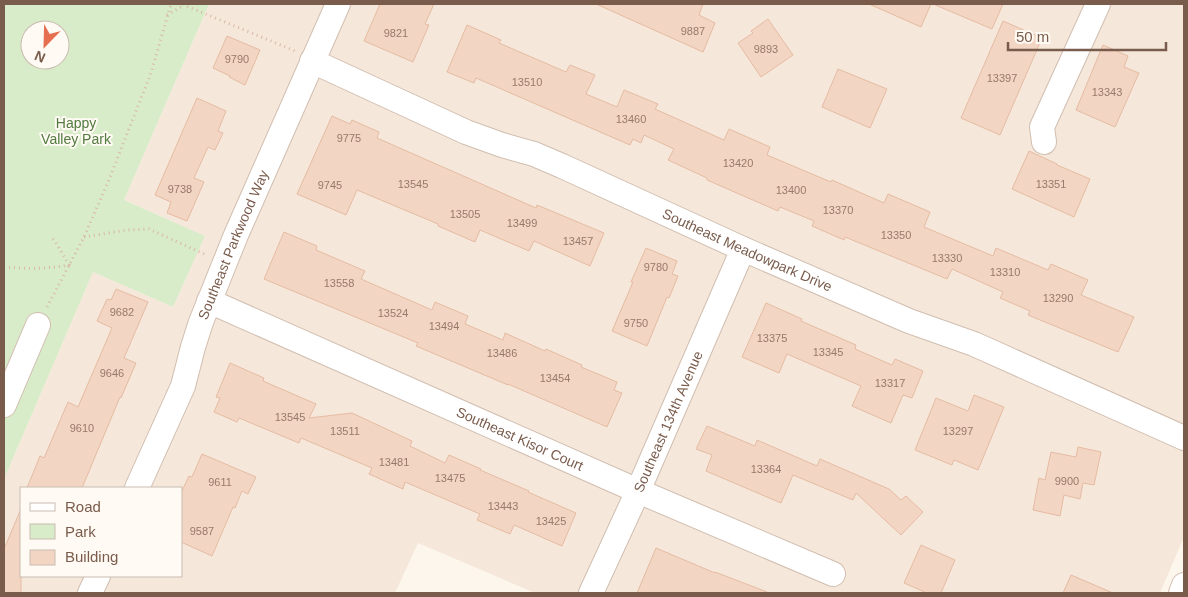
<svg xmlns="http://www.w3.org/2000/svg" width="1188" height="597" viewBox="0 0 1188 597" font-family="Helvetica,sans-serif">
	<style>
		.residential { fill: #f5e8da; fill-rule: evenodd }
		.green { fill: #d8ecc9; fill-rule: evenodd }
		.building { fill: #f3d5c3; stroke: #e6bba3 }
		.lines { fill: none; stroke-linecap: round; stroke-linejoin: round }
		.minor-casing { stroke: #d1beb0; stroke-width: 26 }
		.path { stroke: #d9b8a5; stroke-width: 3; stroke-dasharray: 1 4; stroke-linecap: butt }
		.minor { stroke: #fff; stroke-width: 24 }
		.labels { text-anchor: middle; stroke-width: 4; stroke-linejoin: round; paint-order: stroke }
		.number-label { font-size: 11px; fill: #987a6a }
		.park-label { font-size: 14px; fill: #537a41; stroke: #fffaf3 }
		.street-label { font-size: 14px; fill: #7a5c4d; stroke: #fffaf3 }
	</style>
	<rect width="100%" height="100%" fill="#fdf6ec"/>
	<path class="residential" d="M209 4H1184V537L1160 593H535L418 543 395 593H4V479L93 272 173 307 205 236 124 200ZM21 488H181V576H21Z"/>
	<path class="green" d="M4 4H209L124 200 205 236 173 307 93 272 4 479ZM30 30H60V60H30Z"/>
	<path class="building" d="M380 4H434L425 24 429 25 413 62 364 41Z
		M596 4H703L699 15 715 23 703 52Z
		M869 4H931L921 27Z
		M933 4H1003L992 29Z
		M768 19 793 55 761 77 738 43 753 33 751 31Z
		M1003 21 1042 38 1000 135 961 118Z
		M467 25 501 40 499 43 566 72 570 65 595 75 586 94 617 107 624 90 658 104 655 109 724 140 729 129 770 147 767 155 831 182 832 180 884 203 888 194 930 212 924 227 993 256 996 248 1048 270 1051 264 1088 280 1081 295 1134 317 1118 352 1028 315 1030 311 1000 298 1003 292 952 269 947 279 845 237 844 240 812 226 814 221 780 207 778 211 707 180V178L668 160 674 149 644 135 641 143 633 139 630 145 476 78 474 83 447 72Z
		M227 36 260 50 245 85 229 77 230 76 213 68Z
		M1103 45 1128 56 1124 67 1139 73 1115 127 1076 110Z
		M838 69 887 89 870 128 822 107Z
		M197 98 226 111 218 131 223 133 215 150 208 147 194 178 204 182 187 221 167 213 171 202 155 195Z
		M332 116 350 124 352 120 379 132 377 138 536 208 537 205 604 233 590 266 534 241 529 251 480 230 475 242 438 226V224L357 190 346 215 297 194Z
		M1029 151 1057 164V165L1090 179 1074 217 1012 189Z
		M284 232 317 246 316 250 365 271 361 279 432 310 435 302 468 316 465 324 503 340 505 333 545 351 546 349 582 365 581 367 617 382 614 390 622 393 607 427 508 384V385L416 346 418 343 264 279Z
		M646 248 677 261 672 274 678 276 669 298 667 297 647 346 612 331 633 282H631Z
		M116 289 148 302 124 358 136 363 121 398 120 397 82 488H27L40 456 44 458 68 402 78 407 112 328 97 321 107 299 111 300Z
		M766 303 802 319 801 321 856 345 855 349 892 365 895 359 923 371 912 398 903 395 891 423 852 406 861 386 787 354 779 373 742 357Z
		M230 363 264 378 263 381 316 404 309 418 352 413 412 441 410 446 445 463 449 455 481 469 480 470 529 491 528 492 576 513 562 546 514 525 510 534 477 520 480 514 405 482 403 489 369 474 372 468 301 438 299 443 239 418 237 422 214 412 220 398 216 397Z
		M974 395 1004 407 978 470 954 460 952 465 915 450 936 398 968 411Z
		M707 426 755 446 757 440 817 466 820 459 889 489 901 500 906 496 923 512 901 535 856 493 853 500 793 475 781 503 706 471 712 455 696 449Z
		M1078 447 1101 452 1094 485 1083 483 1080 499 1064 495 1060 516 1033 510 1039 478 1045 480 1051 452 1076 457Z
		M202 454 256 477 248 494 242 491 235 508 233 507 212 556 181 542V493L189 476 192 477Z
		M21 509V593H4V549Z
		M921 545 955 560 941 593H927L904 583Z
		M656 548 715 573V572L767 592 766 593H637Z
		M1071 575 1113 593H1063Z"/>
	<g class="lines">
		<defs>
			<g id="minor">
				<path id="s1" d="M312 61 466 132 502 145 534 154 562 166 743 249 909 321 974 344 1184 438"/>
				<path d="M1044 142 1042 127 1098 4"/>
				<path id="s2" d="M209 301 638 491 833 574"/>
				<path d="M4 405 38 325"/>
				<path id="s3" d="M137 488 183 386 193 347 201 322 236 235 338 4"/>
				<path d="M90 593 98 576"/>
				<path id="s4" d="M591 593 638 491 743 249"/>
				<path d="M1181 593 1184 585"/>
			</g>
		</defs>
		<use href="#minor" class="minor-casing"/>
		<path class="path" d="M183 4 184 5 295 51
			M167 15 184 5
			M84 237 127 230 149 229 204 254 205 252
			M4 267C26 269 47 269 69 265L58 246 51 236
			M47 307 84 237 108 182 151 73 171 4"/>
		<use href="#minor" class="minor"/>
	</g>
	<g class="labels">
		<g class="number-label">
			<text x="693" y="35">9887</text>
			<text x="396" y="37">9821</text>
			<text x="766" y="53">9893</text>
			<text x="237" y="63">9790</text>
			<text x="1002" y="82">13397</text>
			<text x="527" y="86">13510</text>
			<text x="1107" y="96">13343</text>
			<text x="631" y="123">13460</text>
			<text x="349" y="142">9775</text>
			<text x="738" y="167">13420</text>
			<text x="413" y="188">13545</text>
			<text x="1051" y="188">13351</text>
			<text x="330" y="189">9745</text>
			<text x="180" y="193">9738</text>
			<text x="791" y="194">13400</text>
			<text x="838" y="214">13370</text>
			<text x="465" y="218">13505</text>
			<text x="522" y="227">13499</text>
			<text x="896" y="239">13350</text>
			<text x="578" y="245">13457</text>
			<text x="947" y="262">13330</text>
			<text x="656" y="271">9780</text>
			<text x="1005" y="276">13310</text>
			<text x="339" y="287">13558</text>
			<text x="1058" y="302">13290</text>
			<text x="122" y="316">9682</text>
			<text x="393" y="317">13524</text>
			<text x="636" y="327">9750</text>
			<text x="444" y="330">13494</text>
			<text x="772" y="342">13375</text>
			<text x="828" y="356">13345</text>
			<text x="502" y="357">13486</text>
			<text x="112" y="377">9646</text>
			<text x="555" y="382">13454</text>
			<text x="890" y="387">13317</text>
			<text x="290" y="421">13545</text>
			<text x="82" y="432">9610</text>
			<text x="345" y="435">13511</text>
			<text x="958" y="435">13297</text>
			<text x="394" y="466">13481</text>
			<text x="766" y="473">13364</text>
			<text x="450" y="482">13475</text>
			<text x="1067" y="485">9900</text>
			<text x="220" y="486">9611</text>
			<text x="503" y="510">13443</text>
			<text x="551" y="525">13425</text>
			<text x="202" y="535">9587</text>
		</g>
		<g class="park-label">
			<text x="76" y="128">Happy<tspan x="76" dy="16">Valley Park</tspan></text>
		</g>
		<g class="street-label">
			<text dy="5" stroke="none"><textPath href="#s3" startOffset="262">Southeast Parkwood Way</textPath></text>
			<text dy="5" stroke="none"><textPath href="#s1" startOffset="475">Southeast Meadowpark Drive</textPath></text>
			<text dy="5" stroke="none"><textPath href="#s4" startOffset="188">Southeast 134th Avenue</textPath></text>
			<text dy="5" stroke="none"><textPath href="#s2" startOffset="340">Southeast Kisor Court</textPath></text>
		</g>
	</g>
	<rect width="1188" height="597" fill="none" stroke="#7a5c4d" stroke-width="10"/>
	<rect x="20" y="487" width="162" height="90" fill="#fffaf3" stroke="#cabbb1"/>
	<rect x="30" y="503" width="25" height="8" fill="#ffffff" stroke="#cabbb1"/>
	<text x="65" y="512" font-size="15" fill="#7a5c4d">Road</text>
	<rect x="30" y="524" width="25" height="15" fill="#d8ecc9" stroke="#cabbb1"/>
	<text x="65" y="537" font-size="15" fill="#7a5c4d">Park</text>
	<rect x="30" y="550" width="25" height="15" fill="#f3d5c3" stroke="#cabbb1"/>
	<text x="65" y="562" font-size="15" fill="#7a5c4d">Building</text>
	<g transform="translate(45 45) rotate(203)"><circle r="24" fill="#fffaf3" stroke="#cabbb1"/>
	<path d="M0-4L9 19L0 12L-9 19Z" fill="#e76f51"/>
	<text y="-8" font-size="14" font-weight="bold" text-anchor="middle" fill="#7a5c4d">N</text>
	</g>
	<path d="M1008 42v8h158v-8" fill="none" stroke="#7a5c4d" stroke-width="2.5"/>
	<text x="1016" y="42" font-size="15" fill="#7a5c4d" stroke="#fffaf3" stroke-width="4" paint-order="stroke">50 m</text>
</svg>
